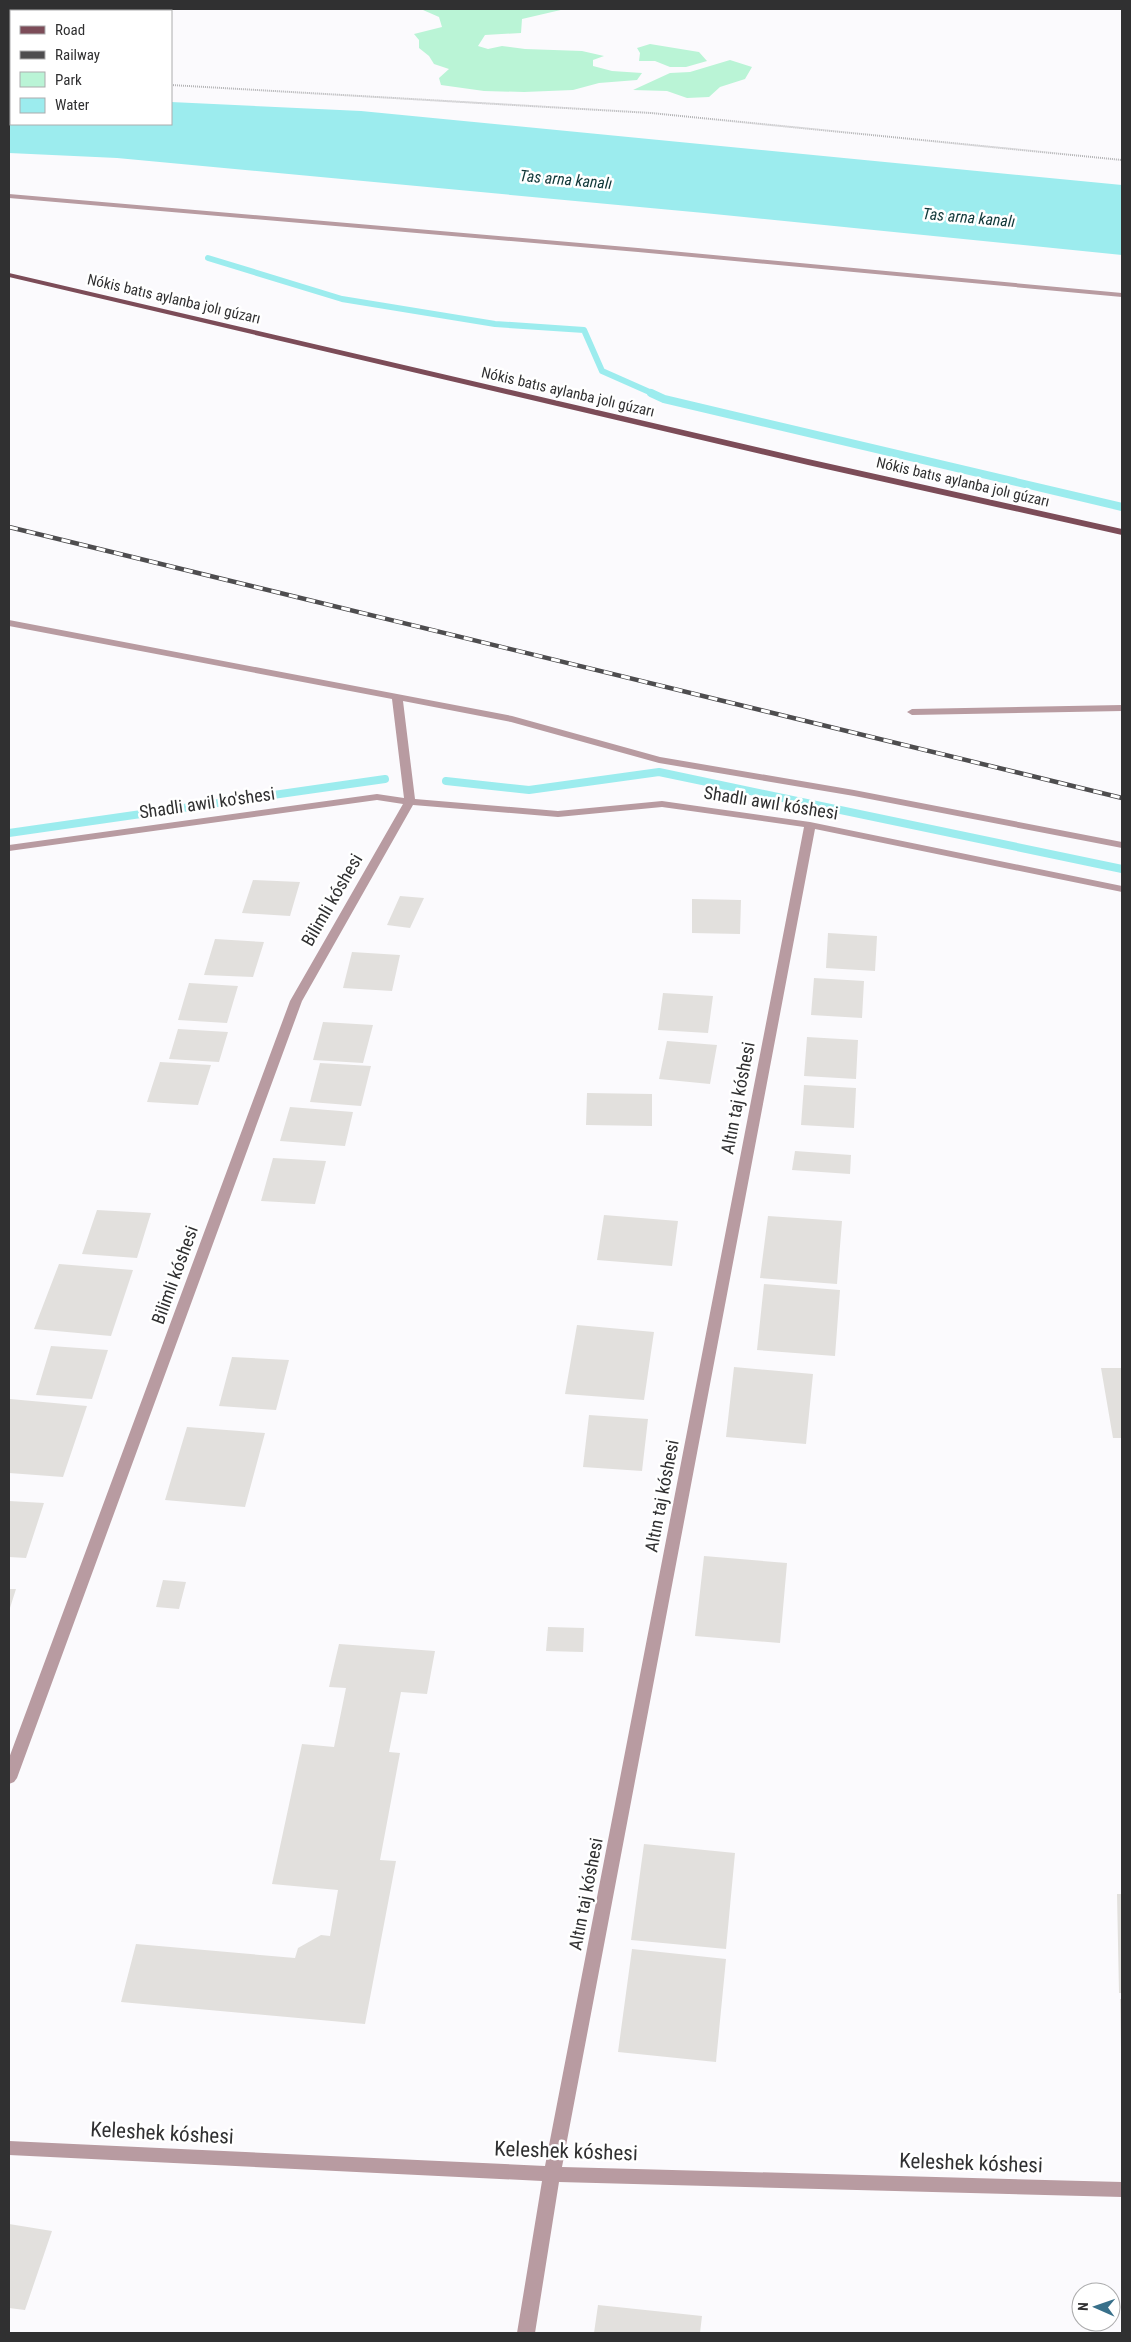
<svg xmlns="http://www.w3.org/2000/svg" width="1131" height="2342" viewBox="0 0 1131 2342" font-family="'Roboto Condensed',sans-serif">
	<style>
		.green { fill: #baf4d6 }
		.water { fill: #9cecee }
		.lines { fill: none; stroke-linecap: round; stroke-linejoin: round }
		.stream-far1 { stroke: #9cecee; stroke-width: 6 }
		.stream { stroke: #9cecee; stroke-width: 8 }
		.building { fill: #e2e0dd }
		.path { stroke: #b3b3b5; stroke-width: 2; stroke-dasharray: 1 1; stroke-linecap: butt }
		.lane { fill: #b89ba1; fill-rule: evenodd }
		.street { fill: #b89ba1; fill-rule: evenodd }
		.primary { fill: #7c4c58; fill-rule: evenodd }
		.rail-casing { stroke: #4e4d4f; stroke-width: 4.5 }
		.rail { stroke: #fff; stroke-width: 3; stroke-dasharray: 9; stroke-linecap: butt }
		.labels { text-anchor: middle; stroke-width: 5; stroke-linejoin: round; paint-order: stroke }
		.far-street-label { font-size: 15px; fill: #303031; stroke: #fff }
		.far-water-label { font-size: 16px; font-style: italic; fill: #113839; stroke: #fff }
		.street-label { font-size: 18px; fill: #303031; stroke: #fff }
		.near-street-label { font-size: 21px; fill: #303031; stroke: #fff }
	</style>
	<rect width="100%" height="100%" fill="#fbfafd"/>
	<path class="green" d="M423 9H565L522 19 521 33 485 35 478 46 488 49 502 46 525 49 582 51 604 56 593 60V66L612 71 642 73 637 80 599 83 573 90 524 92 484 91 441 85 439 78 449 69 434 64 429 56 419 48V40L414 34 442 27 439 17 423 10Z
		M650 44 699 52 707 61 686 67H670L655 61H639L640 53 637 48Z
		M730 60 752 67 745 79 720 87 709 97 687 98 667 91 633 90 670 73 690 72Z"/>
	<path class="water" d="M9 98H11V124H171V102L361 111 1122 185V255L704 213 117 158 9 153Z"/>
	<g class="lines">
		<path class="stream-far1" d="M208 258 342 299 495 324 584 330 602 371 654 394"/>
		<path class="stream" d="M651 393 664 399 1122 507
			M446 781 529 790 659 772 1122 869
			M9 833 385 779"/>
	</g>
	<path class="building" d="M253 880 300 882 290 916 242 913Z
		M400 896 424 898 410 928 387 925Z
		M692 899 741 900 740 934 692 933Z
		M828 933 877 936 875 971 826 968Z
		M215 939 264 942 253 977 204 975Z
		M352 952 400 955 392 991 343 988Z
		M814 978 864 981 862 1018 811 1015Z
		M189 983 238 986 227 1023 178 1020Z
		M663 993 713 996 708 1033 658 1030Z
		M323 1022 373 1025 363 1063 313 1060Z
		M178 1029 228 1032 219 1062 169 1059Z
		M807 1037 858 1040 856 1079 804 1076Z
		M667 1041 717 1045 710 1084 659 1079Z
		M160 1062 211 1065 198 1105 147 1102Z
		M320 1063 371 1066 361 1106 310 1102Z
		M804 1085 856 1088 854 1128 801 1125Z
		M587 1093 652 1094V1126L586 1125Z
		M290 1107 353 1112 345 1146 280 1141Z
		M795 1151 851 1155 850 1174 792 1170Z
		M273 1158 326 1161 315 1204 261 1201Z
		M97 1210 151 1213 137 1258 82 1254Z
		M604 1215 678 1221 672 1266 597 1260Z
		M768 1216 842 1221 837 1284 760 1278Z
		M59 1264 133 1270 111 1336 34 1329Z
		M764 1284 840 1290 835 1356 757 1350Z
		M577 1325 654 1332 644 1400 565 1394Z
		M51 1346 108 1350 92 1399 36 1395Z
		M232 1357 289 1360 276 1410 219 1406Z
		M734 1367 813 1374 806 1444 726 1437Z
		M1101 1368H1122V1438H1113Z
		M10 1399 87 1406 63 1477 9 1473Z
		M589 1415 648 1419 642 1471 583 1467Z
		M187 1427 265 1433 245 1507 165 1500Z
		M9 1501 44 1503 26 1558 9 1557Z
		M704 1556 787 1563 780 1643 695 1636Z
		M163 1580 186 1582 179 1609 156 1607Z
		M9 1589H16L9 1611Z
		M548 1627 584 1628 583 1652 546 1651Z
		M339 1644 435 1651 427 1694 401 1692 389 1752 400 1753 380 1860 396 1861 365 2024 121 2002 136 1944 295 1958 298 1948 321 1935 330 1936 338 1890 272 1884 302 1744 334 1747 346 1688 329 1687Z
		M644 1844 735 1853 726 1949 631 1940Z
		M1117 1894H1122V1993H1119Z
		M632 1949 726 1959 716 2062 618 2052Z
		M1120 1999H1122V2049H1121Z
		M9 2224 52 2231 25 2310 9 2308Z
		M598 2305 702 2316 700 2333H594Z"/>
	<g class="lines">
		<path class="path" d="M9 81H11
			M171 85 651 113 1122 160"/>
		<path class="lane" d="M9 194 638 248 1122 293V297L638 252 9 198Z
			M1122 705V711L912 715 907 712 912 709Z"/>
		<path class="street" d="M9 620 512 716 660 757 854 790 1122 842V848L854 796 659 763 511 722 403 701 415 799 558 811 662 801 810 822 1122 886V892L815 829 562 2167 1122 2182V2197L559 2182 535 2333H517L542 2181 9 2155V2141L545 2166 804 827 662 807 558 817 413 805 302 1001 17 1778 14 1782 9 1784V1758L290 1001 403 804 377 800 9 851V845L377 794 404 798 392 699 9 626Z"/>
		<path class="primary" d="M9 273 808 459 1122 529V535L808 465 9 277Z"/>
		<defs>
			<path id="rail" d="M9 527 1122 798"/>
		</defs>
		<use href="#rail" class="rail-casing"/>
		<use href="#rail" class="rail"/>
	</g>
	<g class="labels">
		<g class="far-street-label">
			<text transform="translate(174 299) rotate(13)" y="5">Nókis batıs aylanba jolı gúzarı</text>
			<text transform="translate(568 392) rotate(13)" y="5">Nókis batıs aylanba jolı gúzarı</text>
			<text transform="translate(963 482) rotate(13)" y="5">Nókis batıs aylanba jolı gúzarı</text>
		</g>
		<g class="far-water-label">
			<text transform="translate(566 179) rotate(5)" y="6">Tas arna kanalı</text>
			<text transform="translate(969 217) rotate(5)" y="6">Tas arna kanalı</text>
		</g>
		<g class="street-label">
			<text transform="translate(207 803) rotate(-8)" y="6">Shadli awil ko'shesi</text>
			<text transform="translate(771 803) rotate(9)" y="6">Shadlı awıl kóshesi</text>
			<text transform="translate(332 900) rotate(-60)" y="6">Bilimli kóshesi</text>
			<text transform="translate(738 1098) rotate(-79)" y="6">Altın taj kóshesi</text>
			<text transform="translate(175 1275) rotate(-70)" y="6">Bilimli kóshesi</text>
			<text transform="translate(662 1496) rotate(-79)" y="6">Altın taj kóshesi</text>
			<text transform="translate(586 1894) rotate(-79)" y="6">Altın taj kóshesi</text>
		</g>
		<g class="near-street-label">
			<text transform="translate(162 2133) rotate(3)" y="7">Keleshek kóshesi</text>
			<text transform="translate(566 2151) rotate(2)" y="7">Keleshek kóshesi</text>
			<text transform="translate(971 2163) rotate(2)" y="7">Keleshek kóshesi</text>
		</g>
	</g>
	<rect width="1131" height="2342" fill="none" stroke="#303031" stroke-width="20"/>
	<rect x="10" y="10" width="162" height="115" fill="#ffffff" stroke="#acacad"/>
	<rect x="20" y="26" width="25" height="8" fill="#7c4c58" stroke="#acacad"/>
	<text x="55" y="35" font-size="15" fill="#303031">Road</text>
	<rect x="20" y="51" width="25" height="8" fill="#4e4d4f" stroke="#acacad"/>
	<text x="55" y="60" font-size="15" fill="#303031">Railway</text>
	<rect x="20" y="72" width="25" height="15" fill="#baf4d6" stroke="#acacad"/>
	<text x="55" y="85" font-size="15" fill="#303031">Park</text>
	<rect x="20" y="98" width="25" height="15" fill="#9cecee" stroke="#acacad"/>
	<text x="55" y="110" font-size="15" fill="#303031">Water</text>
	<g transform="translate(1096 2307) rotate(272)"><circle r="24" fill="#ffffff" stroke="#acacad"/>
	<path d="M0-4L9 19L0 12L-9 19Z" fill="#38708a"/>
	<text y="-8" font-size="14" font-weight="bold" text-anchor="middle" fill="#303031">N</text>
	</g>
</svg>
